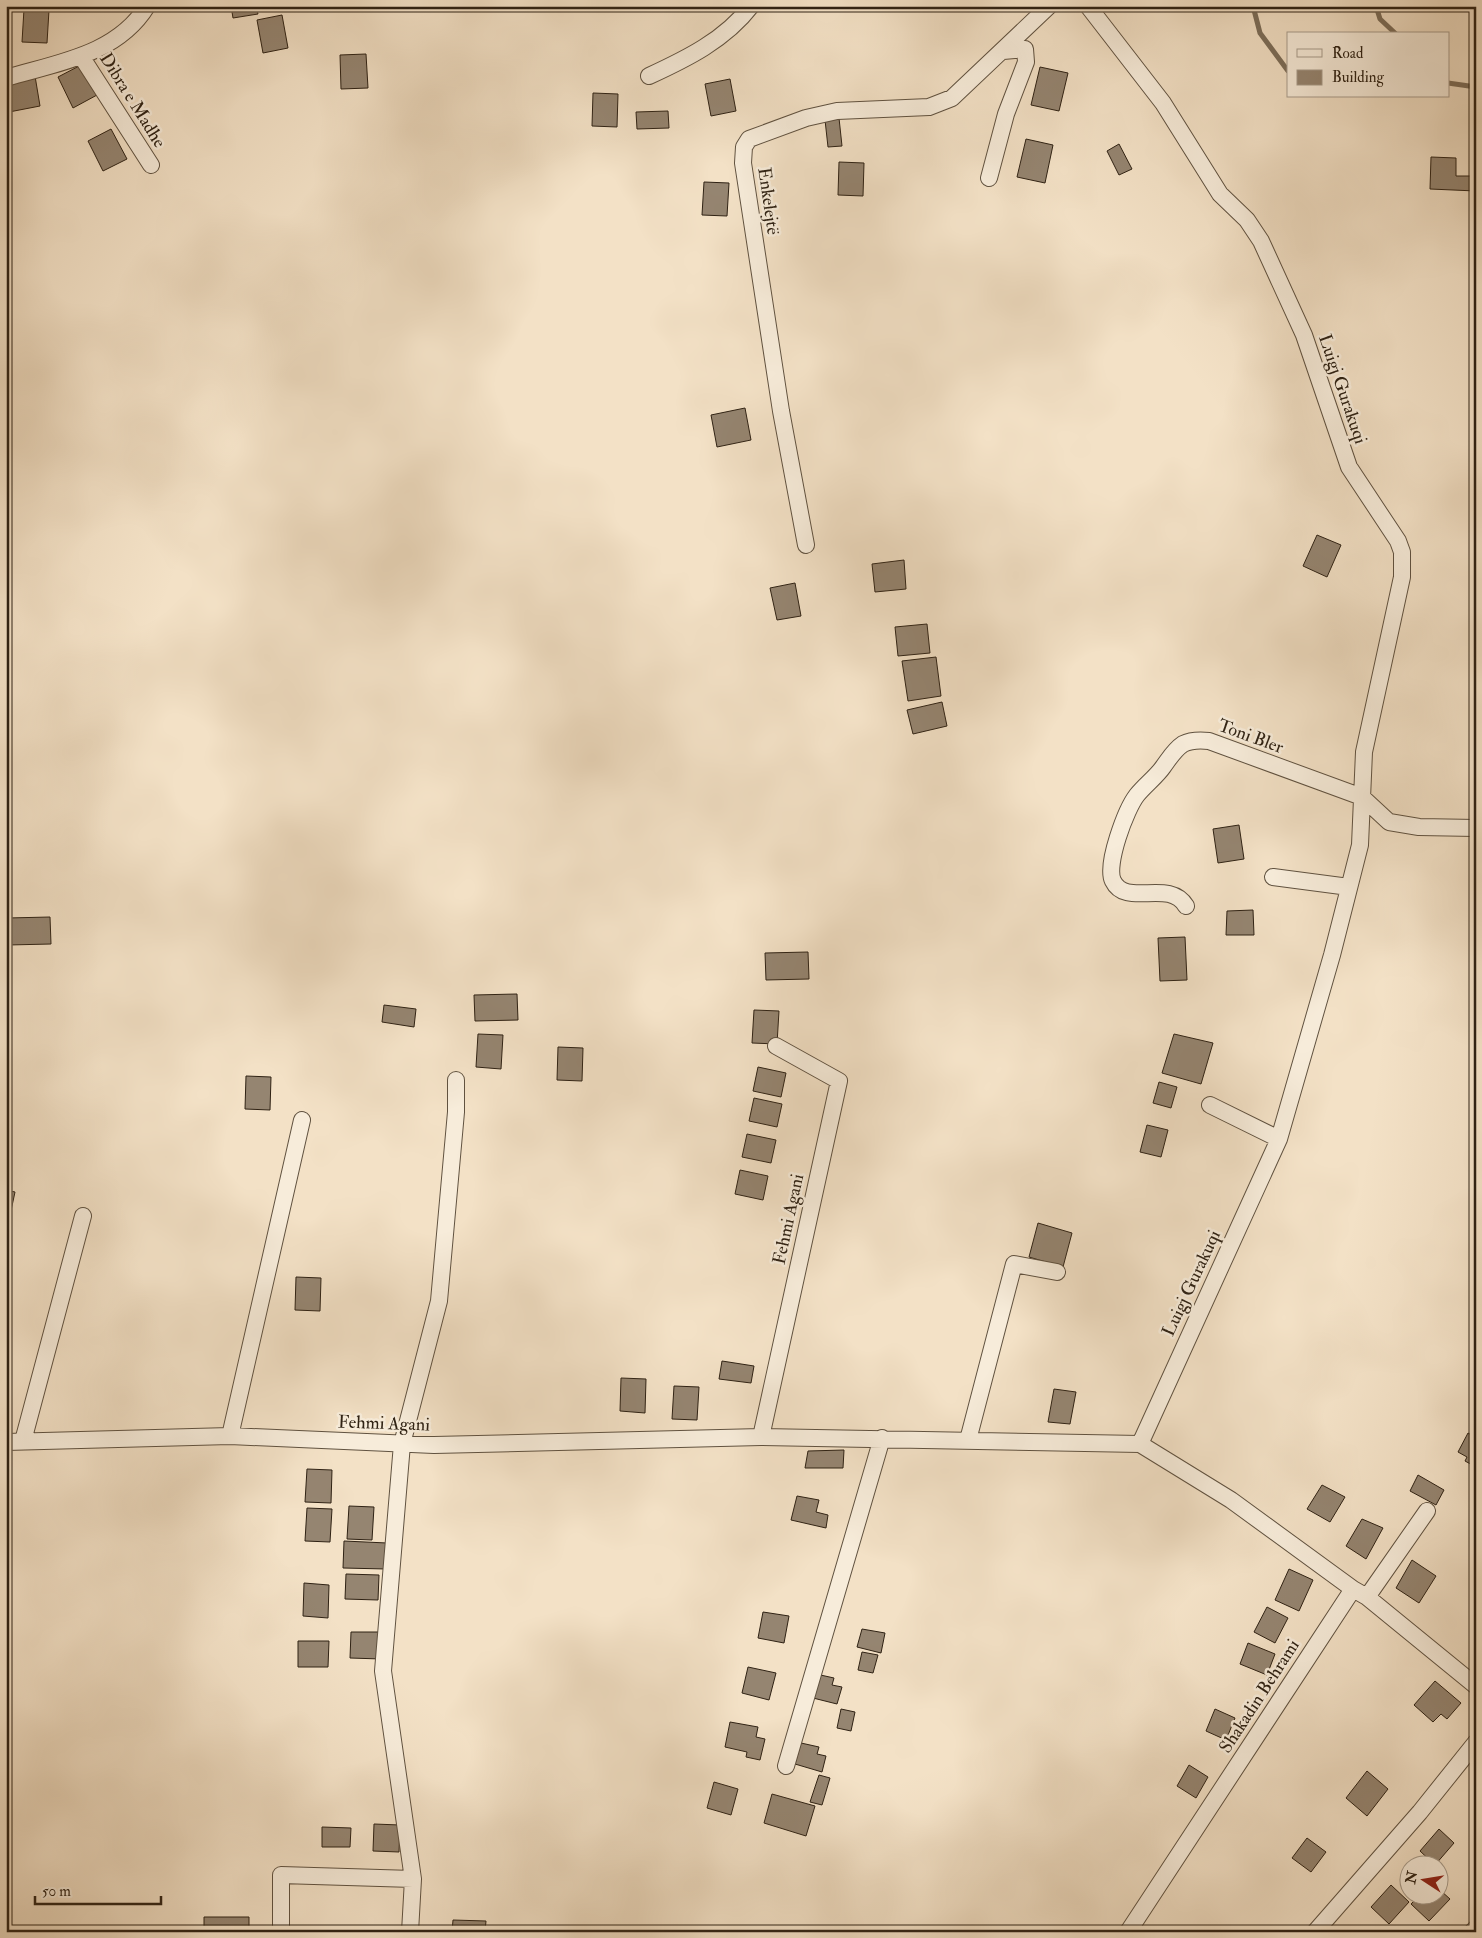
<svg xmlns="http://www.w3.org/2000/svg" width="1482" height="1938" viewBox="0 0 1482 1938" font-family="'IM FELL Double Pica',serif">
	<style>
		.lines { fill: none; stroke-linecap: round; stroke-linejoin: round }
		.stream { stroke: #7c6e5a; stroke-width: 5 }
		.building { fill: #958571; stroke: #2f2214 }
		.minor-casing { stroke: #605240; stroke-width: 18 }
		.minor { stroke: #f7ecda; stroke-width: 16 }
		.labels { text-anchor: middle; stroke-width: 5; stroke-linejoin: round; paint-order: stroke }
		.street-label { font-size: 18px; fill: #2f2214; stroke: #f7ecda }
	</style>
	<rect width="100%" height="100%" fill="#f3e1c6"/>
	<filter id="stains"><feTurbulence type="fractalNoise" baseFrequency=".004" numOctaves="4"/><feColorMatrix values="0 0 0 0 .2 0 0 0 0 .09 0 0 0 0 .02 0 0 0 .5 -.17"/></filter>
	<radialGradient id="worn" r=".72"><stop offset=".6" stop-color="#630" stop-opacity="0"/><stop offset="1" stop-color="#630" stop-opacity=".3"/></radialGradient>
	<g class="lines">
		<path class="stream" d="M1253 6 1260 33 1288 71
			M1376 6 1380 19 1396 34
			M1448 83 1476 87"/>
	</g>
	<path class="building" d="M231 6H256L258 14 233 18Z
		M24 9 49 10 47 43 22 42Z
		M282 15 288 48 263 53 257 20Z
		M366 54 368 88 341 89 340 55Z
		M81 65 97 95 73 108 58 77Z
		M1040 67 1068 73 1059 111 1031 105Z
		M35 76 40 106 9 112 6 81Z
		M730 79 736 111 711 116 705 84Z
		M593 93 618 94 617 127 592 126Z
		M668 111 669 128 637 129 636 112Z
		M839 118 842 146 828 147 825 120Z
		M111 129 127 159 103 171 88 141Z
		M1026 139 1053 145 1045 183 1017 177Z
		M1119 144 1132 169 1119 175 1107 151Z
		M1431 157 1456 158V176H1476V191L1430 189Z
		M839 162 864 163 863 196 838 195Z
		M704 182 729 183 727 216 702 215Z
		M745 408 751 440 717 447 711 415Z
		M1317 535 1341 545 1327 577 1303 566Z
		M904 560 906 589 875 592 872 564Z
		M795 583 801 616 777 620 770 588Z
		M927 624 930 653 898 656 895 627Z
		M936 657 941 696 908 701 902 661Z
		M942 702 947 726 913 734 907 710Z
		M1239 825 1244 859 1218 863 1213 829Z
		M1253 910 1254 935H1226L1227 911Z
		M50 917 51 944 8 945 7 918Z
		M1185 937 1187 980 1160 981 1158 938Z
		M808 952 809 979 766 980 765 953Z
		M517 994 518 1020 475 1021 474 995Z
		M384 1005 416 1009 414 1027 382 1022Z
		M754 1010 779 1011 777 1044 752 1043Z
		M478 1034 503 1035 501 1069 476 1067Z
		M1174 1034 1213 1043 1201 1084 1162 1073Z
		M558 1047 583 1048 582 1081 557 1080Z
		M758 1067 786 1073 781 1097 753 1091Z
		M246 1076 271 1077 270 1110 245 1109Z
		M1159 1082 1177 1087 1171 1108 1153 1103Z
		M754 1098 782 1104 777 1127 749 1121Z
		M1147 1125 1168 1130 1161 1157 1140 1152Z
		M747 1134 776 1140 771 1163 742 1157Z
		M740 1170 768 1176 763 1200 735 1194Z
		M6 1190 15 1192 9 1220H6Z
		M1038 1223 1072 1233 1063 1267 1029 1257Z
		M296 1277 321 1278 320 1311 295 1310Z
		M722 1361 754 1366 751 1383 719 1379Z
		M621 1378 646 1379 645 1413 620 1411Z
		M674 1386 699 1387 697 1420 672 1419Z
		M1054 1389 1076 1392 1070 1424 1048 1422Z
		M1468 1433 1475 1437 1476 1435V1467L1465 1461 1467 1457 1458 1452Z
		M844 1450 843 1468H805L808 1451Z
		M307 1469 332 1470 331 1503 305 1502Z
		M1418 1475 1444 1490 1436 1505 1410 1491Z
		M1322 1485 1345 1497 1330 1522 1307 1509Z
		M797 1496 819 1500 816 1512 828 1515 826 1528 791 1520Z
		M349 1506 374 1507 372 1540 347 1539Z
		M307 1508 332 1509 330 1542 305 1541Z
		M1362 1519 1383 1528 1366 1559 1346 1546Z
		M344 1541 387 1543 386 1569 343 1568Z
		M1412 1560 1436 1576 1419 1603 1396 1588Z
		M1289 1569 1313 1580 1299 1611 1275 1600Z
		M346 1574 379 1575 378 1600 345 1599Z
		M304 1583 329 1585 328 1618 303 1616Z
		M1267 1607 1288 1618 1275 1643 1254 1632Z
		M763 1612 789 1616 784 1643 758 1638Z
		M862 1629 885 1633 881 1653 857 1647Z
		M351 1632H381V1659L350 1658Z
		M298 1641H329L328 1667H298Z
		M1248 1643 1275 1654 1267 1675 1240 1664Z
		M862 1652 878 1655 873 1673 858 1670Z
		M748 1667 776 1673 769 1700 742 1693Z
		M816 1674 834 1678 832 1685 842 1687 837 1704 809 1697Z
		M1435 1681 1461 1703 1447 1719 1441 1714 1433 1722 1414 1705Z
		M841 1709 855 1712 851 1731 837 1728Z
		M1215 1709 1235 1718 1226 1740 1206 1731Z
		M730 1722 758 1727 756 1737 765 1739 760 1760 746 1757 747 1752 725 1747Z
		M801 1743 819 1747 817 1754 826 1756 822 1772 795 1764Z
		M1189 1765 1208 1777 1196 1798 1177 1786Z
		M1367 1771 1388 1789 1367 1816 1346 1798Z
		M819 1775 830 1778 822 1805 810 1802Z
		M714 1782 738 1789 731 1815 707 1808Z
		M772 1794 815 1806 806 1836 764 1823Z
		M374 1824 400 1825 399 1852 373 1851Z
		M322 1827 351 1828 350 1847H322Z
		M1439 1829 1454 1843 1435 1865 1420 1851Z
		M1307 1838 1326 1852 1311 1872 1292 1858Z
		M1391 1885 1409 1902 1389 1924 1371 1907Z
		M1440 1890 1450 1899 1429 1921 1411 1904 1419 1896H1440Z
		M204 1917H249V1932H204Z
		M453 1920 486 1921 485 1932H452Z"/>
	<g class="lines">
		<defs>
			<path id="minor" d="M1088 6 1163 103 1220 194 1247 220 1261 241 1304 335 1349 467 1398 541 1402 552V577L1364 752 1360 845 1332 955 1279 1139 1140 1444
				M81 56 151 165
				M649 76C686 59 725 40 751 6
				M6 78C56 63 117 55 147 6
				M989 178 1006 114 1026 62 1025 49 1003 51
				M806 545 781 411 743 163 744 147 749 139 806 118 837 111 929 107 952 98 1049 6
				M1273 877 1349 887
				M1186 906C1169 878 1126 908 1113 881 1105 865 1126 809 1137 795 1145 785 1156 777 1163 767 1169 759 1174 750 1183 744 1191 740 1200 740 1209 741L1362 797 1389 822 1419 827 1476 828
				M1210 1105 1279 1139
				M230 1436 302 1120
				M761 1437 839 1081 776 1046
				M968 1440 1014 1264 1057 1272
				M23 1441 83 1216
				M6 1442 230 1436 434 1445 761 1437 1140 1444
				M1140 1444 1231 1500 1353 1589 1367 1597 1476 1686
				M1367 1597 1427 1511
				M786 1766 882 1438
				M281 1932V1875L413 1879
				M410 1932 413 1879 383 1671 402 1444 439 1301 456 1112V1080
				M1128 1932 1353 1589
				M1315 1932 1420 1812 1476 1742
				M1472 1932 1476 1928"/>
		</defs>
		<use href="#minor" class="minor-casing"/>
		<use href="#minor" class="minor"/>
	</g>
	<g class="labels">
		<g class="street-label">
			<text transform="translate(133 100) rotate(58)" y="6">Dibra e Madhe</text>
			<text transform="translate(769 201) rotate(82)" y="6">Enkelejtë</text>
			<text transform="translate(1343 389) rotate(71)" y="6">Luigj Gurakuqi</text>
			<text transform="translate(1251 736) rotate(20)" y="6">Toni Bler</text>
			<text transform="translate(788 1219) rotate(-78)" y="6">Fehmi Agani</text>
			<text transform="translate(1191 1283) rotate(-65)" y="6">Luigj Gurakuqi</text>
			<text transform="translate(384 1423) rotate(2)" y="6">Fehmi Agani</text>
			<text transform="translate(1259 1696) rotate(-57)" y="6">Shakadin Behrami</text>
		</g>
	</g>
	<rect width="1482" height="1938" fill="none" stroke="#f3e1c6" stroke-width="25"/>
	<rect x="8" y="8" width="1467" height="1923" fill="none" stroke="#2f2214" stroke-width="2.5"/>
	<rect x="12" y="12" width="1457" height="1913" fill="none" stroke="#2f2214"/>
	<rect x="1287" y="32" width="162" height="65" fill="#f7ecda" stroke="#a79b8b"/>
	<rect x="1297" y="49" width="25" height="8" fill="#f7ecda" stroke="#a79b8b"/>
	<text x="1332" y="58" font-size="15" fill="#2f2214">Road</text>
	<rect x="1297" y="70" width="25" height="15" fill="#958571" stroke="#a79b8b"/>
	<text x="1332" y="82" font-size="15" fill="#2f2214">Building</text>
	<g transform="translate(1424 1880) rotate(282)"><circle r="24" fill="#f7ecda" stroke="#a79b8b"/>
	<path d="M0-4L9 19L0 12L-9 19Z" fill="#8f2418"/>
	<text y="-8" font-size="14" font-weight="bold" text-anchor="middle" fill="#2f2214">N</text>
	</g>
	<path d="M35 1896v8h126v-8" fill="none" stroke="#2f2214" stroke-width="2.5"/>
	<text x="42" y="1896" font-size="15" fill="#2f2214" stroke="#f7ecda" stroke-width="4" paint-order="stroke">50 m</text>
	<rect width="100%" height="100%" filter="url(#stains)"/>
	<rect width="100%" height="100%" fill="url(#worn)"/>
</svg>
